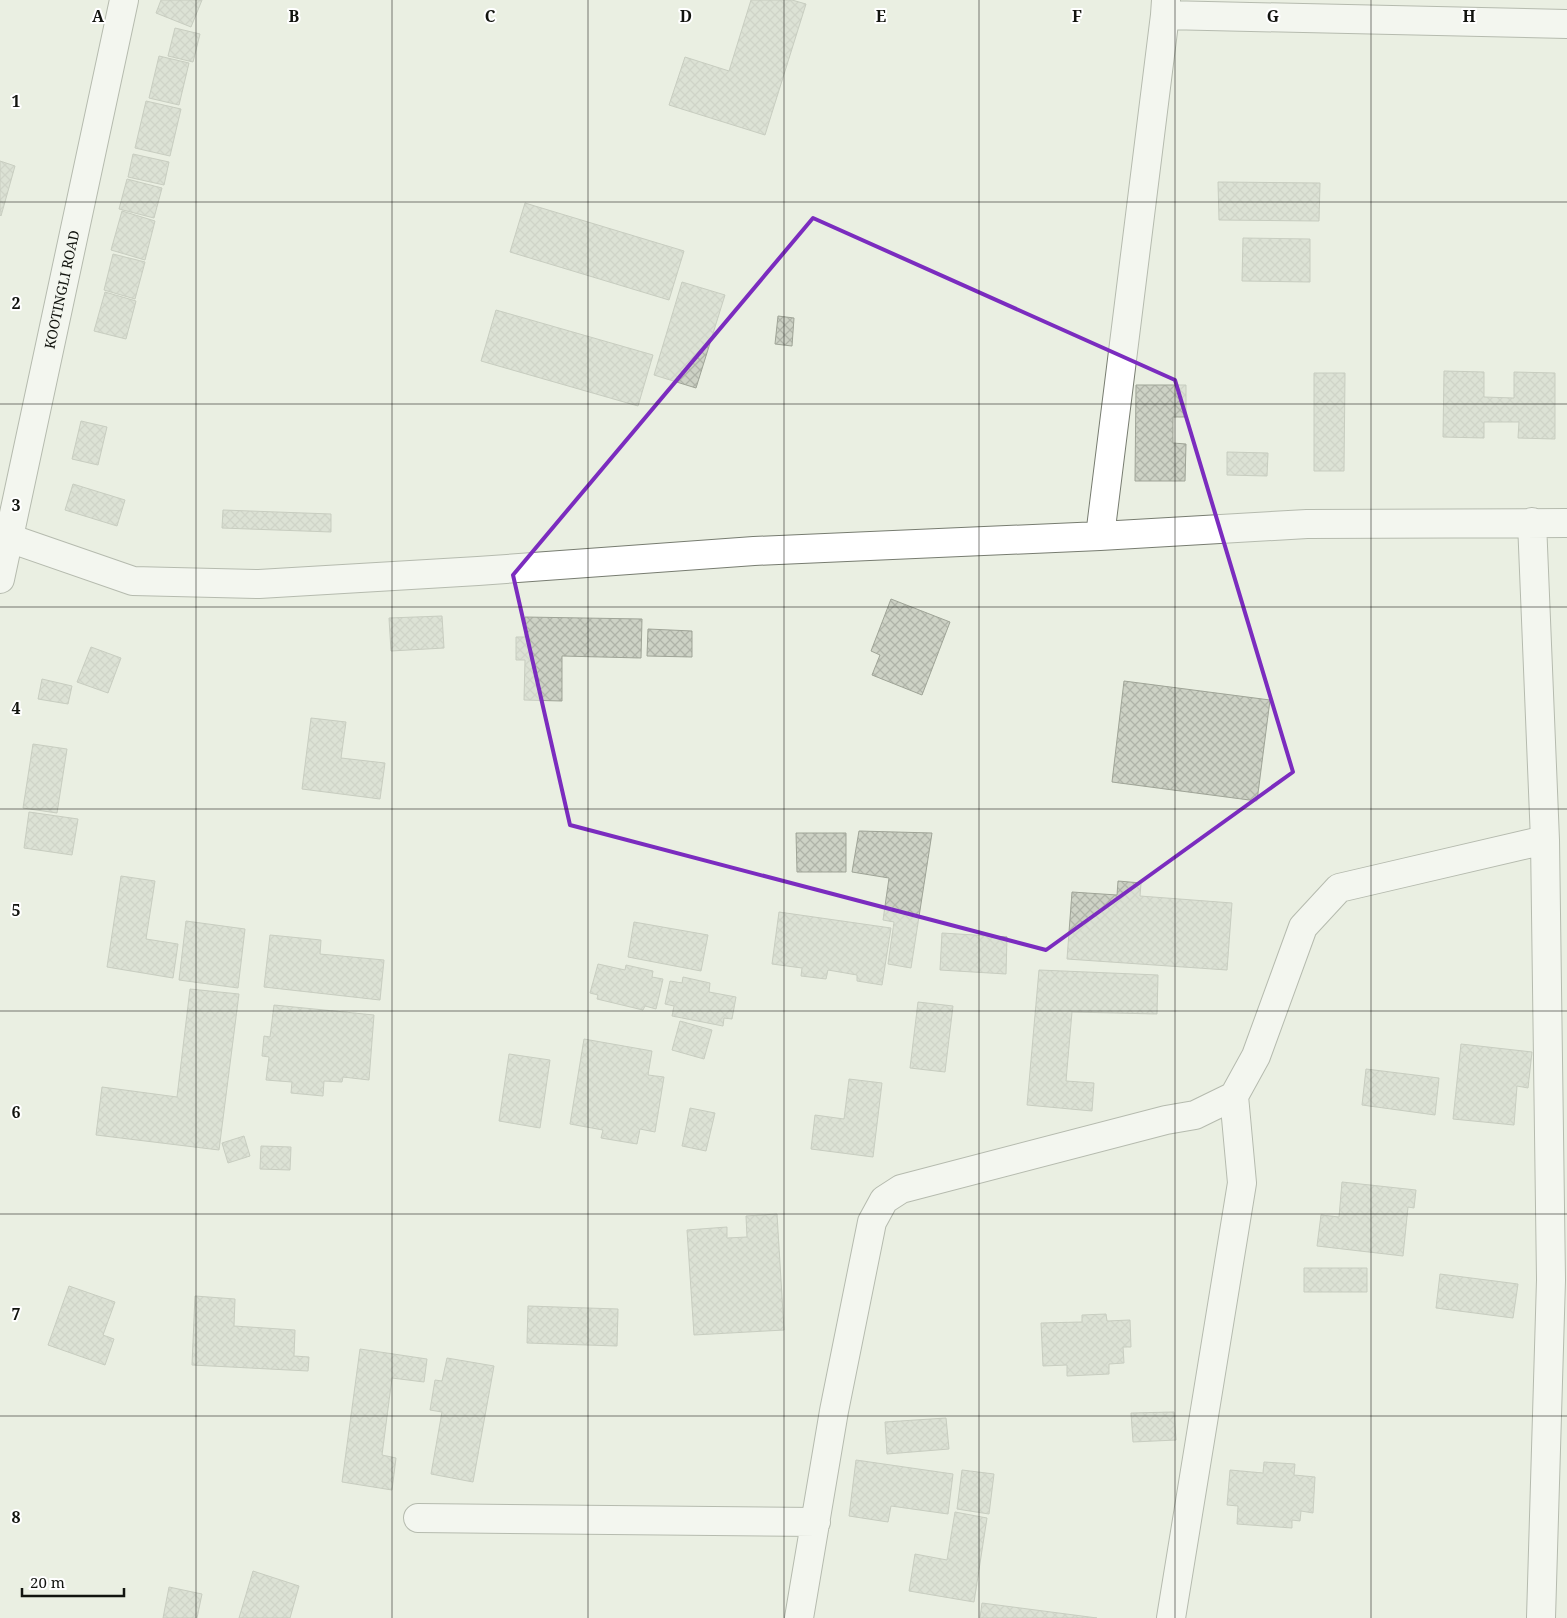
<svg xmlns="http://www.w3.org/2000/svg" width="1567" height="1618" viewBox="0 0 1567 1618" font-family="'Noto Serif',serif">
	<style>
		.building { fill: url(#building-cross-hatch); stroke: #9fa497 }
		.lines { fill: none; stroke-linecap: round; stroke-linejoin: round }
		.street-casing { stroke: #777c70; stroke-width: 30 }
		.secondary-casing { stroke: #777c70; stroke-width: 30 }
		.street { stroke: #fff; stroke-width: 28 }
		.secondary { stroke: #fff; stroke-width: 28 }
		.marked { fill: none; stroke: #7b2cbf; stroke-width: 4; stroke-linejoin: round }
		.grid { fill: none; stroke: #12140f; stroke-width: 1; stroke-opacity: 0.55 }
		.labels { text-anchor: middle; stroke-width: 4; stroke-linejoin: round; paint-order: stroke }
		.street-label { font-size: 14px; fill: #12140f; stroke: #fff }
		.grid-label { font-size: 16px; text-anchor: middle; font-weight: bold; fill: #12140f; stroke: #fff; stroke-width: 4; stroke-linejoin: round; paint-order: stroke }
	</style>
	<defs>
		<pattern id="building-cross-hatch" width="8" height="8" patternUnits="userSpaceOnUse" patternTransform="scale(1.25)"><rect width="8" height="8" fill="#cdd2c5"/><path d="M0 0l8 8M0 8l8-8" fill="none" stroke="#afb3a8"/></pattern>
	</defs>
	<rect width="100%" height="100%" fill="#eaefe2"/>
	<path class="building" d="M161 0H202L191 27 156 13Z
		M751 0H792L806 4 765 135 669 105 685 57 729 71Z
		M175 28 200 34 193 62 168 56Z
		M159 56 189 63 179 105 149 98Z
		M146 101 181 109 170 156 135 148Z
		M133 154 169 162 164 185 128 177Z
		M0 161 15 166 1 216 0 215Z
		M127 179 162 188 154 218 119 209Z
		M1218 182 1320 183 1319 221 1219 220Z
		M525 203 684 251 669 300 510 252Z
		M122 211 155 221 145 260 111 250Z
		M1243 238 1310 239V282L1242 281Z
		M113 254 145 262 135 299 104 290Z
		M682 282 725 295 696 388 654 375Z
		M105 292 136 301 126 339 94 331Z
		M496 310 653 355 638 406 481 361Z
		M778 316 794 318 792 346 775 344Z
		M1444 371 1484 372V397L1514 398V372L1555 373V439L1518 438 1519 422H1484V438L1443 437Z
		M1314 373H1345L1344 471H1314Z
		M1136 385H1186V417H1173V443L1186 444 1185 481H1135Z
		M81 421 107 427 98 465 72 459Z
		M1227 452 1268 453 1267 476 1227 475Z
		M73 484 125 500 117 526 65 510Z
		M223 510 331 514V532L222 528Z
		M891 599 950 622 922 695 872 675 880 655 871 651Z
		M442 616 444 648 391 651 389 618Z
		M525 617 642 619 641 658 562 656V701L524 700 525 660H516V637H525Z
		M648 629 692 631V657L647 656Z
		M91 647 121 658 108 693 77 682Z
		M42 679 72 686 68 704 38 699Z
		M1124 681 1270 700 1257 801 1112 782Z
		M311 718 346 722 341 758 385 763 380 799 302 789Z
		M33 744 67 749 57 813 23 808Z
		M29 812 78 819 72 855 24 848Z
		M859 831 932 833 911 968 888 964 894 922 883 920 889 878 852 872Z
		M796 833H846V872H797Z
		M121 876 155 881 146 939 178 944 173 978 107 967Z
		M1118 881 1141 883 1140 896 1232 903 1227 970 1067 959 1072 892 1117 895Z
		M779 912 891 928 882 985 857 981V975L828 970 826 979 801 976 802 968 772 964Z
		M186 921 245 929 238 988 179 980Z
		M634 922 708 935 701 971 628 957Z
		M942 933 1007 937 1006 974 940 970Z
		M270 935 321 940 320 954 384 960 380 1000 264 987Z
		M598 964 625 970 626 965 653 971 652 977 663 979 656 1009 645 1006 643 1010 597 999 598 995 590 993Z
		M1039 970 1158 975 1157 1014 1072 1012 1066 1081 1094 1083 1092 1111 1027 1105Z
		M683 977 710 983 709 992 736 997 732 1019 724 1018 723 1026 672 1016 674 1006 665 1004 670 981 682 983Z
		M190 989 239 994 219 1150 96 1135 102 1087 177 1097Z
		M918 1002 953 1006 945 1072 910 1068Z
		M274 1005 374 1015 369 1080 343 1077 342 1082 324 1081 323 1096 291 1093 292 1082 266 1080 269 1057 262 1056 264 1036 270 1037Z
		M680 1021 712 1030 704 1059 672 1050Z
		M584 1039 652 1051 648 1075 664 1077 655 1132 640 1129 637 1144 601 1138 603 1130 570 1124Z
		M1461 1044 1532 1052 1528 1088 1517 1086 1514 1125 1453 1119Z
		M509 1054 550 1060 540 1128 499 1121Z
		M1366 1069 1439 1078 1435 1115 1362 1105Z
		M849 1079 882 1083 873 1157 811 1149 815 1115 844 1119Z
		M690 1108 715 1113 706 1151 682 1146Z
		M244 1136 250 1156 228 1163 222 1143Z
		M261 1146 291 1147 290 1170 260 1169Z
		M1342 1182 1416 1190 1414 1208 1408 1207 1403 1256 1317 1246 1321 1215 1339 1217Z
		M777 1214 784 1330 694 1335 687 1230 727 1227V1238L747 1237 746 1216Z
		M1304 1268H1367V1292H1304Z
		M1440 1274 1518 1284 1513 1318 1436 1308Z
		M69 1286 115 1302 103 1335 114 1339 105 1365 48 1345Z
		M195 1296 235 1299 234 1326 295 1330 294 1356 309 1357 308 1371 192 1365Z
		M528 1306 618 1309 617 1346 527 1343Z
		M1106 1314 1107 1321 1130 1320 1131 1347H1123L1124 1363 1109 1364V1374L1067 1376V1365L1043 1366 1041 1323 1082 1322V1315Z
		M360 1349 427 1359 424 1382 392 1378 382 1455 396 1458 392 1490 342 1482Z
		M447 1358 494 1366 473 1482 431 1474 442 1412 430 1410 435 1380 442 1381Z
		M1174 1412 1176 1440 1133 1442 1131 1413Z
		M946 1418 949 1449 887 1454 885 1422Z
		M856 1460 953 1474 948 1514 891 1506 888 1522 849 1516Z
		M1264 1462 1295 1464 1294 1475 1315 1477 1313 1513 1301 1511 1300 1521 1292 1520V1528L1237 1524 1238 1506 1227 1505 1230 1470 1263 1473Z
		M962 1470 994 1474 989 1514 957 1509Z
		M955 1512 987 1518 974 1602 909 1591 915 1554 947 1560Z
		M253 1571 299 1586 290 1618H239Z
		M169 1587 202 1594 197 1618H163Z
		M982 1603 1097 1618H980Z"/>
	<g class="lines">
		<defs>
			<path id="street" d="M1166 0 1165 15 1567 24
				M1532 522 1545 840 1551 1280 1541 1618
				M0 535 133 581 259 584 478 571 754 551 1100 536 1307 524 1567 523
				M1100 536 1165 15
				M418 1518 816 1522
				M799 1618 834 1411 872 1222 884 1200 901 1189 1166 1120 1195 1115 1234 1096 1256 1056 1303 927 1339 888 1545 840
				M1171 1618 1242 1183 1234 1096"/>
			<g id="secondary">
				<path id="s1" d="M0 579 124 0"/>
			</g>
		</defs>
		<use href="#street" class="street-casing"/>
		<use href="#secondary" class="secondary-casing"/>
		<use href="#street" class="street"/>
		<use href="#secondary" class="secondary"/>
	</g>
	<path d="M0 0H1567V1618H0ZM813 218 1175 380 1293 772 1046 950 570 825 513 575Z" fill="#eaefe2" fill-opacity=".55" fill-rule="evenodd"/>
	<path class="marked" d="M813 218 1175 380 1293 772 1046 950 570 825 513 575Z"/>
	<path class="grid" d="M196 0V1618M392 0V1618M588 0V1618M784 0V1618M979 0V1618M1175 0V1618M1371 0V1618M0 202H1567M0 404H1567M0 607H1567M0 809H1567M0 1011H1567M0 1214H1567M0 1416H1567"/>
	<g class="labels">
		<g class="street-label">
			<text dy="5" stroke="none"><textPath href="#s1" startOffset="296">KOOTINGLI ROAD</textPath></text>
		</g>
	</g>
	<g class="grid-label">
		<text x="98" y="22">A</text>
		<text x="294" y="22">B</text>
		<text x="490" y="22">C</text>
		<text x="686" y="22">D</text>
		<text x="881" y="22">E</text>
		<text x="1077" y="22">F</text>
		<text x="1273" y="22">G</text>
		<text x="1469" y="22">H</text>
		<text x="16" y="107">1</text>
		<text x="16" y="309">2</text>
		<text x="16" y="511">3</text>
		<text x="16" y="714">4</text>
		<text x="16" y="916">5</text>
		<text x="16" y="1118">6</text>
		<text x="16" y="1320">7</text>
		<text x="16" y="1523">8</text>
	</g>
	<path d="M22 1588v8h102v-8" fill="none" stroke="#12140f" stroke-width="2.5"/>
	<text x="30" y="1588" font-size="15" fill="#12140f" stroke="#ffffff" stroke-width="4" paint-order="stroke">20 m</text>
</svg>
